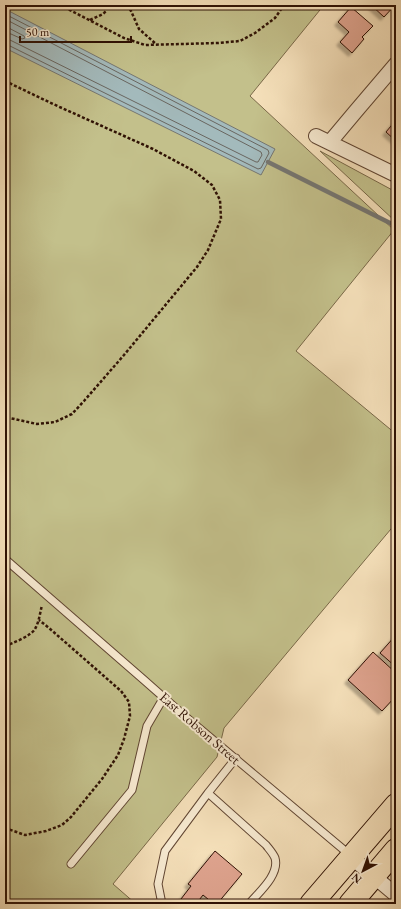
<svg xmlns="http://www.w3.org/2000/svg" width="401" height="909" viewBox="0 0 401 909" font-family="'EB Garamond',serif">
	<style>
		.green { fill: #c3c08b; stroke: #796848 }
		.water { fill: #a3babc; stroke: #757672 }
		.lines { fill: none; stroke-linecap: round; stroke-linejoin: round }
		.shore { stroke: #696660; stroke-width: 1 }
		.stream { stroke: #757672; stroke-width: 4.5 }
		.building { fill: #dea38e; stroke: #2f1104; filter: url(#shadow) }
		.lane-casing { stroke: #604532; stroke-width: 9 }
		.street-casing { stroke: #604532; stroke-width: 16 }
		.primary-casing { stroke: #2f1104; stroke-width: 24 }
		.path { stroke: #2f1104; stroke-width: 2.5; stroke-dasharray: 3 2; stroke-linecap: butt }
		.lane { stroke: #f8ebd2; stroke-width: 7 }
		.street { stroke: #f8ebd2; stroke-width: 14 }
		.primary { stroke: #f5e0ba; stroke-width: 22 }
		.labels { text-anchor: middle; stroke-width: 4; stroke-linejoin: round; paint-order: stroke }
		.street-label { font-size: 14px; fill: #2f1104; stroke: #f8ebd2 }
	</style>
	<defs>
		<filter id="shadow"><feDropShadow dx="-3.5" dy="3.5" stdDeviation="1" flood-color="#0004"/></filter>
	</defs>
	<rect width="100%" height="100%" fill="#f5e0ba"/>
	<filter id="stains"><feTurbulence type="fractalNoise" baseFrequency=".005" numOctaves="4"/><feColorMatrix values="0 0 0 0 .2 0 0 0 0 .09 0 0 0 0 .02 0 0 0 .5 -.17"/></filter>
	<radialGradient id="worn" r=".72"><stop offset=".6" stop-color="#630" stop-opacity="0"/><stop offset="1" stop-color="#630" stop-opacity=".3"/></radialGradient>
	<path class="green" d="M5 5H324L250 96 394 230 296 351 396 434V523L224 728 217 757 113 884 136 904H5Z
		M320 151 396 192V222Z"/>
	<path class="water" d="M5 9 275 149 261 175 5 48Z"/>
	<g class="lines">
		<path class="shore" d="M5 14 268 150 269 153 261 168 258 169 8 45 5 44
			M5 19 261 152 262 155 258 162H256L10 40 5 39
			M5 26 24 36 25 38 22 39 11 34 5 33"/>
		<path class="stream" d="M268 162 396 226"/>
	</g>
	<path class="building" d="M371 5H395L384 17Z
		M351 7 373 26 362 37 364 39 352 53 340 42 349 32 338 22Z
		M396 120V141L386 132Z
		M396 635V667L380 653Z
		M373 652 396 673V696L382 711 348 680Z
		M215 851 242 874 217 904H214L203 895 196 904H187L181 899 191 886 188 884Z"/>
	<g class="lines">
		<defs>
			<path id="lane" d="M5 559 144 680 187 718 350 855
				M236 758 208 793 266 845C269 849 273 853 275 858 280 875 258 893 249 904
				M71 864 132 790 147 726 164 697
				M162 904 158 884 165 851 208 793"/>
			<path id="street" d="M316 136 396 175
				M330 142 356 111 396 64
				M351 857 396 895"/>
			<path id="primary" d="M311 904 396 805
				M350 904 396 850"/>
		</defs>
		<use href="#lane" class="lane-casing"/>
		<use href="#street" class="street-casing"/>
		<use href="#primary" class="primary-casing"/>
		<path class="path" d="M60 5 124 38 145 45 218 43 240 41 255 33 275 18 284 5
			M127 5 131 11 139 29 156 44
			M90 20 103 14 107 10V5
			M5 81 53 104 153 149 194 171 212 185 220 200 221 219 208 250 197 267 124 355 84 401 72 414 55 422 37 424 5 417
			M5 646C13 643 31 636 35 629 39 622 40 613 42 605
			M5 828 25 835 46 831 62 825 71 817 102 779 118 755 124 739 130 716 129 702 121 691 49 628 39 620"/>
		<use href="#lane" class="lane"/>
		<use href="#street" class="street"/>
		<use href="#primary" class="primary"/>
	</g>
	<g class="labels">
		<g class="street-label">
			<text transform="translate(200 728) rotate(41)" y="5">East Robson Street</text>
		</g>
	</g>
	<rect width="401" height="909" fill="none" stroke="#f5e0ba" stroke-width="20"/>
	<rect x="6" y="6" width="389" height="897" fill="none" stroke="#2f1104" stroke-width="2"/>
	<rect x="10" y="10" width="381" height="889" fill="none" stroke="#2f1104"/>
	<g transform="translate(363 871) rotate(221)" stroke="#f8ebd2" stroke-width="3" paint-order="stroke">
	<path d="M0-3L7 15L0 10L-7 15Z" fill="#2f1104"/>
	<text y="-6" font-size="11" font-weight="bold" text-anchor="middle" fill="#2f1104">N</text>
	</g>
	<path d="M20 36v6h111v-6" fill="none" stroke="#2f1104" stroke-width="2"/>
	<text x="26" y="36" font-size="12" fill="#2f1104" stroke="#f8ebd2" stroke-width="3" paint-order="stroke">50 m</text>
	<rect width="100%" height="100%" filter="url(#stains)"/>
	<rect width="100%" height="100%" fill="url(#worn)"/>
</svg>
